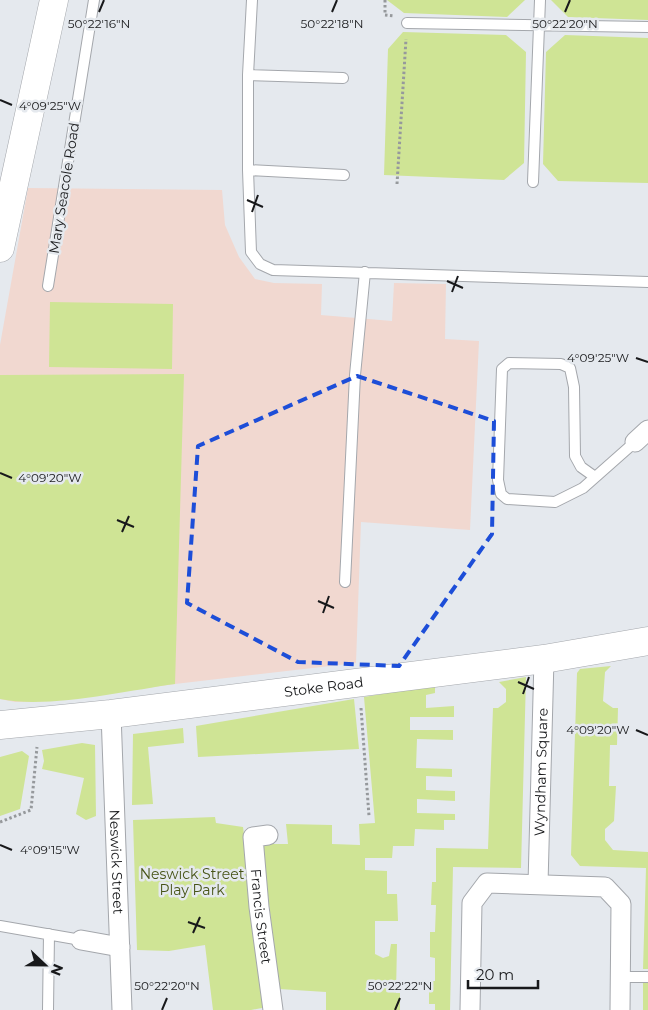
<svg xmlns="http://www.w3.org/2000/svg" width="648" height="1010" viewBox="0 0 648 1010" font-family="Montserrat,sans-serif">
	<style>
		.education { fill: #f1d8d0 }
		.green { fill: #cfe495 }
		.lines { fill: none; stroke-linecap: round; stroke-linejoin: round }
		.lane-casing { stroke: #a4a7ac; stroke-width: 12 }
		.street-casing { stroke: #a4a7ac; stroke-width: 21 }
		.secondary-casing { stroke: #a4a7ac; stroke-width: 29 }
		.path { stroke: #96999c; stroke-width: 3; stroke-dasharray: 2.5 2.5; stroke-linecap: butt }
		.lane { stroke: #fff; stroke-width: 10 }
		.street { stroke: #fff; stroke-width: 19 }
		.secondary { stroke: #fff; stroke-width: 28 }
		.marked { fill: none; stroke: #1d4ed8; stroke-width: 4; stroke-dasharray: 10 6; stroke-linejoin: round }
		.ticks { fill: none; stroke: #18191b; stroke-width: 2 }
		.labels { text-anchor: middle; stroke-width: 5; stroke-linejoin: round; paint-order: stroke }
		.street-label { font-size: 14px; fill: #18191b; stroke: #e5e9ee }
		.park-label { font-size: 14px; fill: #475416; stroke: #e5e9ee }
		.ticks-label { font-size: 12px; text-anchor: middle; fill: #18191b; stroke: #e5e9ee; stroke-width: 5; stroke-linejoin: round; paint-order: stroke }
	</style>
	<rect width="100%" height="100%" fill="#e5e9ee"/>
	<path class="education" d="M28 188 222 190 225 225 239 257 255 279 274 283 322 284 321 315 392 321 394 283 446 284 445 339 479 341 470 530 361 522 356 663 175 684 51 701 15 702 0 699V345Z"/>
	<path class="green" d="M387 0H525L507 17 404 13Z
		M551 0H648V20L568 17Z
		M403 32 506 35 526 52 524 163 504 180 384 175 388 49Z
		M565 35 648 38V183L558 181 543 164 546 52Z
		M50 302 173 304 172 369 49 367Z
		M184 374 175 684C125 691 47 709 0 699V375Z
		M611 666 605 672 603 701 613 708H618L617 745H610L609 786H616L614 821 605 829V840L613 850 648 852V969H643L646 868 580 866 571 855 577 673 580 669Z
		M526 677 521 868 453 867 450 1010H435V1004H429V981H435V958L430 957V932H435L436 905H431L432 882H436V848L488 849 493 708H498L506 702V689L499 682Z
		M435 685V693L426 695V708L454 706V717H410V730H453V740L417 739 416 768 452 769V777L426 776V790L455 791V801L417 799V813L455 814V820H444V830L415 829 414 846H393L392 858H365V870L387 871V894H397L398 921H375V954L383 958 389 956 391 944H397L396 993H400V1010H326V992L279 989 262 844H288L286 824 332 825V844L360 845 359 824 375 823 364 697Z
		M354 699 359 749 198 757 196 726Z
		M183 728 184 743 148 747 153 804 132 805 133 734Z
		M82 743 95 745 96 816 86 820 76 814 84 778 42 769 44 761 42 750Z
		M22 751 29 756 20 809 0 816V757Z
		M215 817 216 823 243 827 267 1007 251 1010H213L205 945 169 951 137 950 133 820Z
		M643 982 648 983V1010H643Z"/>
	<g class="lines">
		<defs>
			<path id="lane" d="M252 0 248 75V170L251 252 260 264 273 270 648 282
				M407 23 648 27
				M248 75 343 78
				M248 170 344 175
				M533 182 540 0
				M48 286 94 0
				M595 477 581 467 575 456 574 387 570 368 561 364 509 363 502 369 498 480 501 494 507 499 555 502 583 488 635 442
				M345 582 355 375 365 272
				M0 926 81 940
				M620 977H648
				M48 1010 49 934"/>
			<g id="street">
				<path d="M635 442 648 430"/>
				<path id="s1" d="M111 714 122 1010"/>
				<path id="s2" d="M268 835 253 837 259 907 273 1010"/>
				<path id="s3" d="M538 884 544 659"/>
				<path d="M81 940 120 947"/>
				<path d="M470 1010 472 903 487 883 605 887 621 904 620 1010"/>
			</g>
			<g id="secondary">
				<path d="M0 248 54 0"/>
				<path id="s4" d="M0 725 111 714 544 659 648 641"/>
			</g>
		</defs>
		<use href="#lane" class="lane-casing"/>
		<use href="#street" class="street-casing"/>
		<use href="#secondary" class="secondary-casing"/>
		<path class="path" d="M385 0V15L394 16
			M397 184 406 39
			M361 708 369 816
			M0 822 31 810 37 747"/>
		<use href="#lane" class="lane"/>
		<use href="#street" class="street"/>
		<use href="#secondary" class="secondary"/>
	</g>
	<path class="marked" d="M357 376 494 421 492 534 399 666 298 662 187 603 198 446Z"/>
	<path class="ticks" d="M99 12 104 0M332 12 337 0M565 12 570 0M0 100 12 105M247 200 263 207M252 212 258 195M447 281 463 288M452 292 458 276M636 358 648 362M0 473 12 478M117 520 134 527M122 532 129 516M318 601 334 608M323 613 329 596M518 682 534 689M523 694 529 677M636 730 648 735M0 845 12 850M188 922 205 928M193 933 200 917M162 1010 167 998M395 1010 400 998"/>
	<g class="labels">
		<g class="street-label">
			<text transform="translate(64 188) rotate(-81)" y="5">Mary Seacole Road</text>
			<text dy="5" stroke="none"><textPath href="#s4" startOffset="326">Stoke Road</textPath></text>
			<text dy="5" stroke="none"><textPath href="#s3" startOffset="112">Wyndham Square</textPath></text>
			<text dy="5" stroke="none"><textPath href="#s1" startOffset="148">Neswick Street</textPath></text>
			<text dy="5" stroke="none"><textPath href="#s2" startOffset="95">Francis Street</textPath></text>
		</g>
		<g class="park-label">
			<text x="192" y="879">Neswick Street<tspan x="192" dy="16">Play Park</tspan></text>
		</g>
	</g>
	<g class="ticks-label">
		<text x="565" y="28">50°22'20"N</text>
		<text x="99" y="28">50°22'16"N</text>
		<text x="332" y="28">50°22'18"N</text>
		<text x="50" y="110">4°09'25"W</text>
		<text x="598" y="362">4°09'25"W</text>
		<text x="50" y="482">4°09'20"W</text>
		<text x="598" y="734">4°09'20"W</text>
		<text x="50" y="854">4°09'15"W</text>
		<text x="167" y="990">50°22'20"N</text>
		<text x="400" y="990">50°22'22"N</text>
	</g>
	<g transform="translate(45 965) rotate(112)" stroke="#e5e9ee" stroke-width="4" paint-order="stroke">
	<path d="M0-4L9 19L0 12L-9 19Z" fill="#18191b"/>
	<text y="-8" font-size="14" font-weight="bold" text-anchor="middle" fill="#18191b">N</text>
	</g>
	<path d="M468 980v8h70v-8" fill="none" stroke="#18191b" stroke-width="2.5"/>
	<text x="476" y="980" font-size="15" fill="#18191b" stroke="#e5e9ee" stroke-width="4" paint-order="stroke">20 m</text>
</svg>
